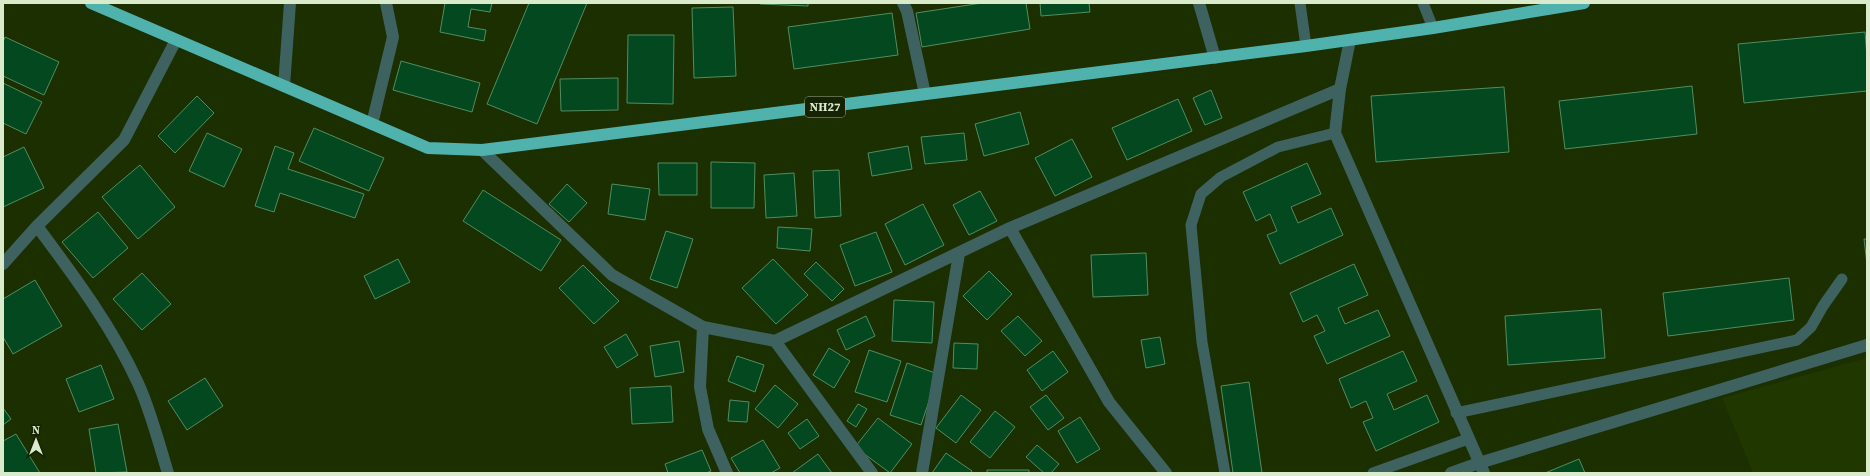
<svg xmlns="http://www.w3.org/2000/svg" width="1870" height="476" viewBox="0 0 1870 476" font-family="'Source Serif 4',serif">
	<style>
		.built { fill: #203700 }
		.building { fill: #03481f; stroke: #528d60 }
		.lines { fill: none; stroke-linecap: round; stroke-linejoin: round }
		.lane { stroke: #3e6260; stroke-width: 11 }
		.street { stroke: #3e6260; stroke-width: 12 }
		.highway { stroke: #4fb2ad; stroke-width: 12 }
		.labels { text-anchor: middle; stroke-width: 3; stroke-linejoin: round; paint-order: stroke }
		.shield { fill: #152304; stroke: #9eaf8f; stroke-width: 1 }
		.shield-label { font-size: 12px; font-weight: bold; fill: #d9ebcb }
	</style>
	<rect width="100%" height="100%" fill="#1b2f01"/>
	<path class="built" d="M1867 358V473H1753L1722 398Z"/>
	<path class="building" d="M445 3H492L490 12 471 9 468 27 486 30 484 41 440 32Z
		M529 3H587L537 124 487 104Z
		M760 3H808V6L760 4Z
		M982 3H1026L1030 29 922 47 916 13Z
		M1040 3H1089L1090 12 1041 16Z
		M733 7 736 76 694 78 692 8Z
		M892 13 898 55 794 69 788 27Z
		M1865 32 1867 57V91L1744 103 1738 44Z
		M628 35H674L673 104 627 103Z
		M5 37 59 62 44 95 3 76V42Z
		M401 61 480 83 472 112 393 90Z
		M618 78V110L561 111 560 79Z
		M3 83 42 102 26 134 3 123Z
		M1692 86 1697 134 1565 149 1559 101Z
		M1504 87 1509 152 1376 162 1371 96Z
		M1211 90 1222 118 1205 125 1193 98Z
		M197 96 214 113 175 153 158 136Z
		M1178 99 1192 131 1127 160 1112 128Z
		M1020 112 1029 144 984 156 975 124Z
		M314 128 384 158 369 191 299 161Z
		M207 133 242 149 224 187 189 171Z
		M964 133 967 160 925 164 921 137Z
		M1072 139 1092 177 1055 196 1035 158Z
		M275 146 294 153 288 169 364 194 355 218 280 193 274 212 255 206Z
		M908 146 912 169 872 176 868 153Z
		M24 147 44 188 3 207V157Z
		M711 162 755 163 754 208H711Z
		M658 163H697V195H659Z
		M1307 163 1321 194 1291 207 1298 223 1331 208 1343 235 1280 264 1267 235 1277 231 1270 214 1256 221 1243 192Z
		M140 165 175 207 138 239 102 197Z
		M839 170 841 216 815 218 813 171Z
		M794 173 797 216 766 218 764 175Z
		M567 184 587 203 569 222 549 204Z
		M612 184 650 189 645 220 608 214Z
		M483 190 561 240 541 271 463 221Z
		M980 191 997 221 969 235 953 205Z
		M923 204 944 245 905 265 885 224Z
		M98 212 128 248 93 278 62 242Z
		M778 227 812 229 810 251 777 248Z
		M666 231 693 239 677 288 650 279Z
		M876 232 892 272 855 286 840 245Z
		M1864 239H1867V264Z
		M1146 253 1148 295 1093 297 1091 255Z
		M398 259 410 282 375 299 364 276Z
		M773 259 808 295 776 324 742 288Z
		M816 262 844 289 832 301 804 274Z
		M1354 264 1368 295 1338 308 1345 324 1378 310 1390 336 1327 364 1314 336 1325 331 1317 315 1303 322 1290 293Z
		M583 265 619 301 594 324 559 288Z
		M989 271 1012 294 987 320 963 296Z
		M142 273 171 304 142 330 113 299Z
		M1789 278 1794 320 1668 336 1663 293Z
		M35 280 62 326 13 354 3 337V299Z
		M894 300 934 302 932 343 892 341Z
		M1601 309 1605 358 1508 365 1505 316Z
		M866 316 875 336 846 350 837 330Z
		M1018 316 1042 341 1025 356 1001 331Z
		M626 334 638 355 617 368 604 347Z
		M1160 337 1165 364 1146 368 1141 340Z
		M679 341 684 372 655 377 650 346Z
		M954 343 978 344 977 369 953 368Z
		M829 348 850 361 834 388 813 375Z
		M869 350 901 361 887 402 855 392Z
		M1053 351 1068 372 1042 391 1027 370Z
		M1403 351 1417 381 1387 394 1394 410 1427 395 1439 422 1376 451 1363 422 1373 418 1366 401 1351 408 1339 379Z
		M737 356 764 365 755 392 728 381Z
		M907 363 938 374 921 425 890 415Z
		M101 365 114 399 79 412 66 379Z
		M205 378 223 406 187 430 168 401Z
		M1249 382 1262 473H1233L1221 386Z
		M775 385 798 404 778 428 755 409Z
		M671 386 673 422 632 424 630 388Z
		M961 395 981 410 956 443 936 428Z
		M1046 395 1064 418 1048 430 1030 407Z
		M730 400 749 402 747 422 728 421Z
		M858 404 867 409 856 427 847 421Z
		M3 408 11 419 3 425Z
		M995 411 1015 427 990 458 970 442Z
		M1080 417 1100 449 1077 463 1058 431Z
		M878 418 912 444 890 473 855 447Z
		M807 419 819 436 800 449 788 433Z
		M118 424 127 472 96 473 89 429Z
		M16 434 40 473H3V441Z
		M763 440 780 468 771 473H740L731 458Z
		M1037 445 1059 464 1051 473H1044L1026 457Z
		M702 450 711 471 706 473H668L665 464Z
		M946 453 972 471 971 473H932Z
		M818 454 832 473H792Z
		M1579 459 1585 473H1545Z
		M987 470H1029V473H987Z"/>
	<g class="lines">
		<path class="lane" d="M1300 3 1306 46
			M1423 3 1433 28
			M1456 413 1797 340 1811 327 1823 306 1842 279
			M1225 473 1202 342 1191 225 1201 194 1221 177 1278 147 1335 133
			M1373 473 1468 439"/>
		<path class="street" d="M903 3 907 11 925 94
			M1199 3 1215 58
			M284 86 290 3
			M1340 89 1335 133 1484 473
			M372 124 393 37 386 3
			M482 150 612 275 703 327 775 341 1010 228 1340 89 1350 40
			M37 226C74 276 111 325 137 381 150 408 159 444 168 473
			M1010 228 1109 402 1166 473
			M3 264 37 226 124 140 176 40
			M703 327 700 387 708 429 727 473
			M775 341 872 473
			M922 473 959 254
			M1451 473 1479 463 1867 345"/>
		<path class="highway" d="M91 3 428 148 482 150 1306 46 1433 28 1584 3"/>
	</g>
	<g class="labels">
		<rect class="shield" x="805" y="97" width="40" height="20" rx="3"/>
		<g class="shield-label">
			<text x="825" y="111">NH27</text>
		</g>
	</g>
	<rect width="1870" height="476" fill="none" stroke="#d9ebcb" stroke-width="8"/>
	<g transform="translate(36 440)" stroke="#152304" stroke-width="3" paint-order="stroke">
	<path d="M0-3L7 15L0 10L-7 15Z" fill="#d9ebcb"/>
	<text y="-6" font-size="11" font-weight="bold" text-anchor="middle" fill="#d9ebcb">N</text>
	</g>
</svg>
